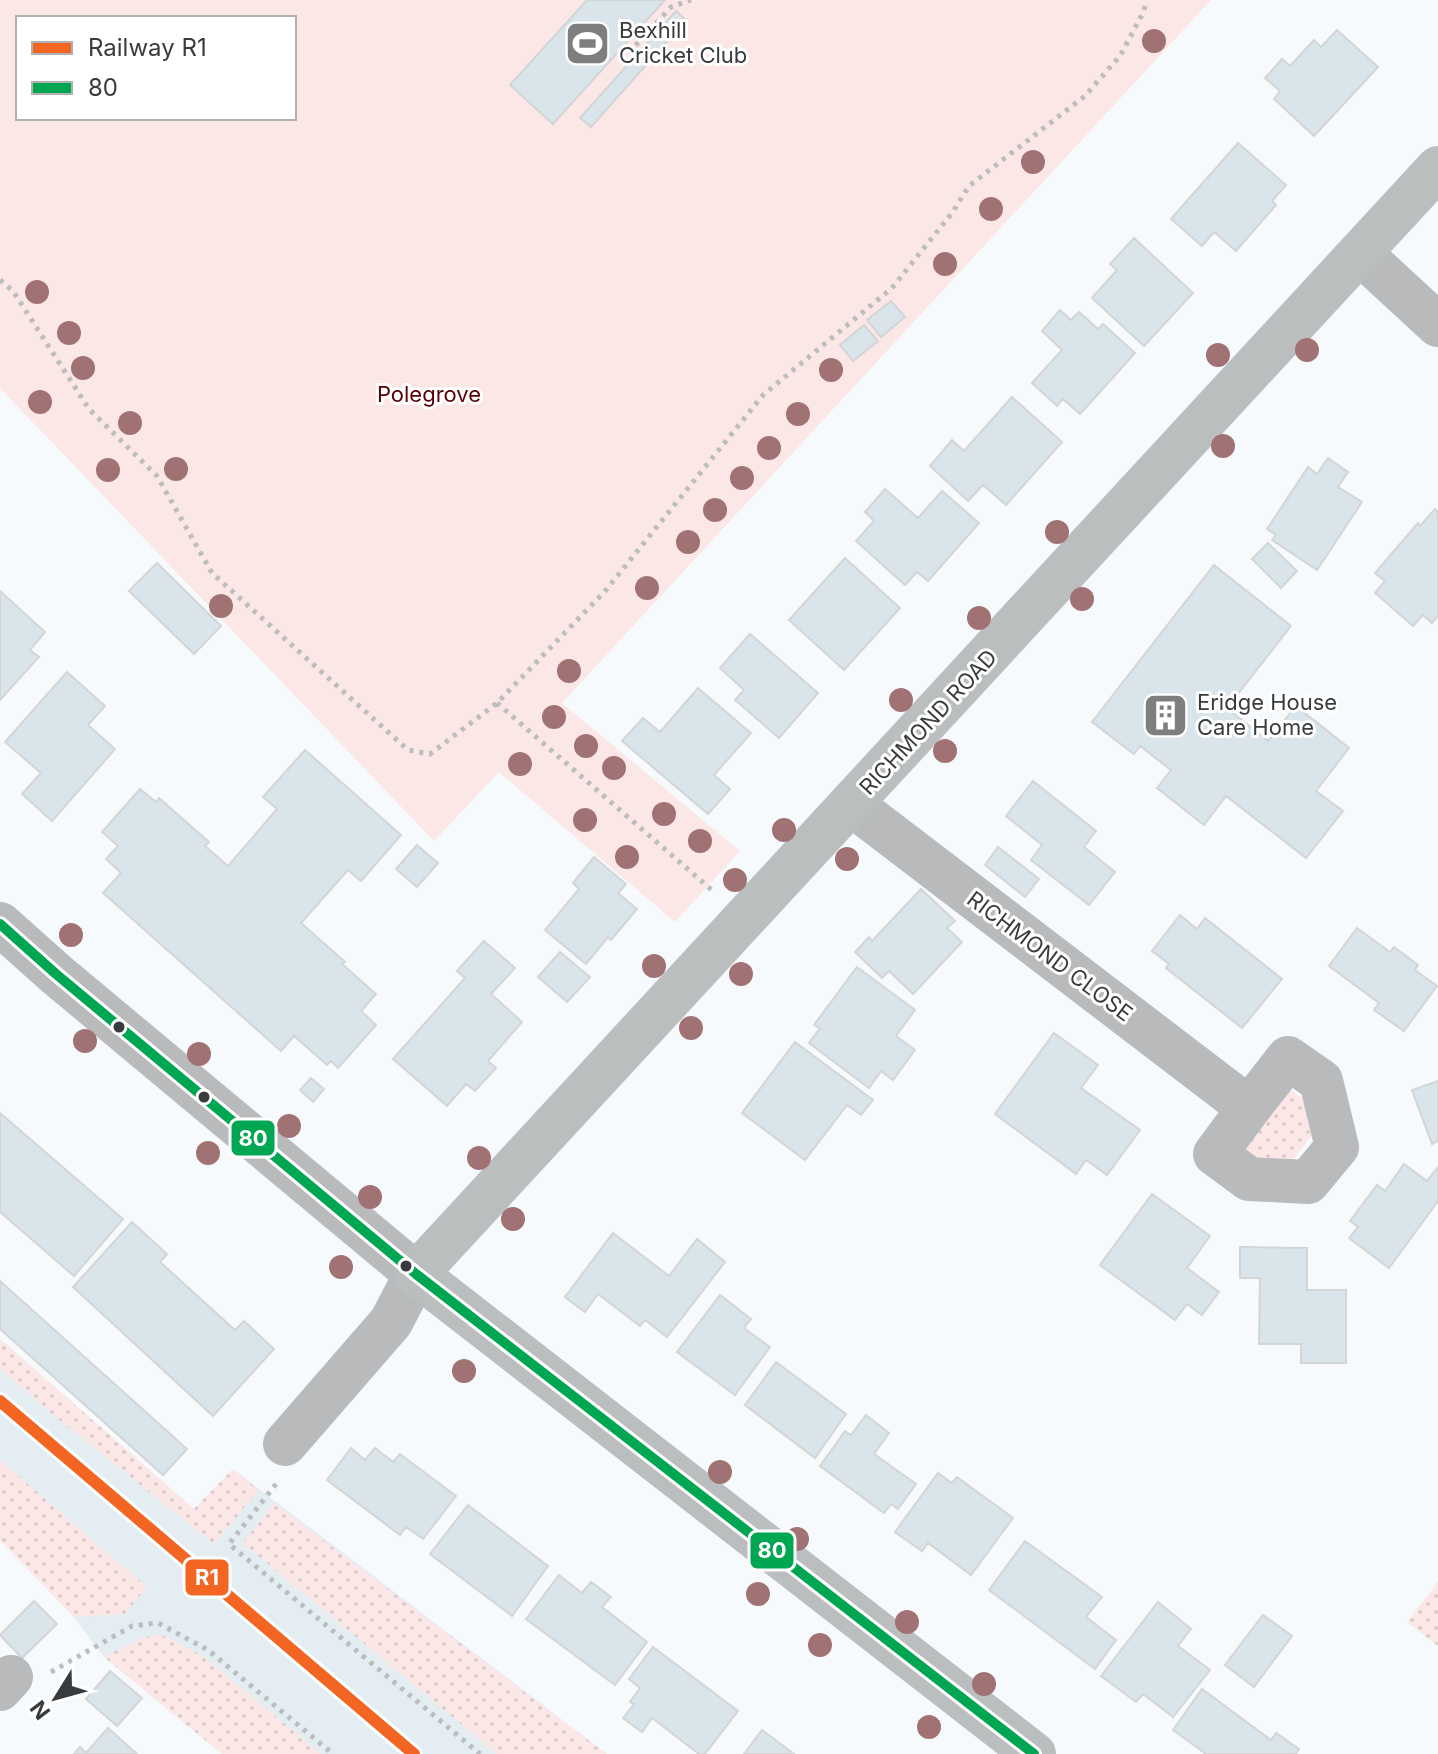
<svg xmlns="http://www.w3.org/2000/svg" width="1438" height="1754" viewBox="0 0 1438 1754" font-family="Inter,sans-serif">
	<style>
		.built { fill: #e3edf2 }
		.grass { fill: url(#grass-dots) }
		.park { fill: #fbe7e5; fill-rule: evenodd }
		.building { fill: #d9e5ea; stroke: #d3d5d7; stroke-width: 2 }
		.lines { fill: none; stroke-linecap: round; stroke-linejoin: round }
		.path { stroke: #bbbdbe; stroke-width: 5; stroke-dasharray: 4 6; stroke-linecap: butt }
		.minor { stroke: #b9babb; stroke-width: 44 }
		.major { stroke: #bbbebf; stroke-width: 44 }
		.bus-1-casing { stroke: #fff; stroke-width: 16 }
		.bus-1 { stroke: #00a651; stroke-width: 10 }
		.rail-1-casing { stroke: #fff; stroke-width: 18 }
		.rail-1 { stroke: #f26522; stroke-width: 12 }
		.tree { fill: #a07274 }
		.bus-dot { fill: #393c3e; stroke: #fff; stroke-width: 3 }
		.labels { text-anchor: middle; stroke-width: 6; stroke-linejoin: round; paint-order: stroke }
		.poi-label { font-size: 22px; fill: #393c3e; stroke: #fff; text-anchor: start }
		.park-label { font-size: 22px; fill: #590205; stroke: #fff }
		.street-label { font-size: 22px; fill: #393c3e; stroke: #fff }
		.line-badge { stroke: #fff; stroke-width: 3 }
		.badge-label { font-size: 22px; text-anchor: middle; font-weight: bold; fill: #fff }
	</style>
	<defs>
		<pattern id="grass-dots" width="8" height="8" patternUnits="userSpaceOnUse" patternTransform="scale(2)"><rect width="8" height="8" fill="#fbe7e5"/><path d="M2 2h.1M6 6h.1" fill="none" stroke="#d8c7c6" stroke-width="1.8" stroke-linecap="round"/></pattern>
	</defs>
	<rect width="100%" height="100%" fill="#f7fafc"/>
	<path class="built" d="M0 1339 194 1509 233 1469 607 1754H222L104 1657 74 1617 0 1540Z"/>
	<path class="grass" d="M1287 1087 1304 1100 1314 1133 1292 1161H1259L1241 1147Z
		M0 1339 194 1509 233 1469 259 1490 214 1544 51 1413 0 1368Z
		M0 1460 147 1587 125 1614 74 1617 0 1540Z
		M274 1503 579 1733 607 1754H497L243 1543Z
		M1438 1582V1646L1407 1622Z
		M160 1634 203 1656 321 1754H222L104 1657 141 1638Z"/>
	<path class="park" d="M0 0H1211L562 703 740 851 675 922 499 772 434 841 0 388ZM18 18H294V118H18Z"/>
	<path class="building" d="M587 0H665L553 124 510 85Z
		M676 11 686 20 591 127 580 118Z
		M1337 30 1378 67 1314 136 1274 99 1280 91 1265 78 1282 59 1290 66 1314 40 1321 47Z
		M1238 143 1286 185 1272 201 1276 205 1236 251 1214 232 1202 246 1171 219Z
		M1134 238 1193 293 1144 346 1092 298 1117 270 1110 264Z
		M891 301 905 317 881 337 867 320Z
		M1060 310 1071 320 1079 312 1098 329 1103 324 1135 353 1080 414 1063 399 1057 406 1032 383 1062 350 1042 331Z
		M864 325 878 341 853 361 840 345Z
		M1012 397 1062 442 1006 505 983 485 968 501 930 466 952 440 964 451Z
		M1328 458 1348 472 1338 487 1362 502 1317 570 1272 540 1276 535 1267 529 1308 467 1317 474Z
		M885 489 918 518 942 491 979 523 928 581 917 572 905 585 856 541 874 521 865 512Z
		M1435 509 1438 512V616L1432 623 1423 615 1413 626 1375 593 1385 581 1375 573 1418 523 1420 526Z
		M1268 543 1297 571 1281 588 1252 559Z
		M845 558 900 608 844 670 789 620Z
		M157 563 221 626 194 654 129 591Z
		M1214 565 1291 626 1227 708 1268 741 1296 706 1349 748 1316 791 1343 811 1306 858 1226 796 1204 825 1157 788 1171 770 1140 746 1134 754 1092 722Z
		M0 591 45 632 30 650 39 657 0 700Z
		M750 634 818 693 779 738 735 700 744 690 720 668Z
		M67 672 105 706 88 725 115 749 52 821 22 794 41 773 5 742Z
		M698 688 751 733 714 775 730 789 708 814 622 741 643 718 660 732Z
		M305 750 401 835 361 881 348 870 301 923 345 962 342 964 376 994 361 1011 376 1025 338 1068 331 1061 327 1065 294 1036 281 1051 103 893 121 873 106 859 118 846 102 832 140 789 156 802 159 798 209 842 205 846 228 866 277 809 263 797Z
		M1033 781 1096 831 1084 847 1115 872 1089 905 1031 860 1042 845 1006 816Z
		M417 845 438 863 417 887 396 869Z
		M998 847 1039 879 1025 897 985 865Z
		M594 857 626 884 618 893 637 909 611 940 608 937 586 964 545 930 579 889 573 883Z
		M921 889 955 921 947 928 962 942 913 994 889 971 882 978 855 952 869 937 872 941Z
		M1180 915 1197 929 1205 918 1282 979 1242 1028 1166 968 1169 964 1152 951Z
		M1357 928 1390 952 1394 947 1418 965 1415 970 1437 986 1404 1031 1374 1010 1379 1003 1329 966Z
		M484 941 515 968 491 994 522 1022 488 1061 496 1068 475 1091 466 1084 447 1106 393 1059 465 978 457 971Z
		M560 952 590 977 567 1002 538 977Z
		M857 967 915 1010 896 1036 915 1050 893 1080 881 1071 869 1088 809 1043 820 1028 814 1025Z
		M1054 1033 1098 1065 1081 1088 1140 1130 1107 1175 1086 1160 1076 1174 995 1114Z
		M795 1042 873 1100 861 1115 847 1105 805 1160 742 1113Z
		M311 1078 324 1089 313 1102 300 1090Z
		M1438 1081V1141L1432 1144 1412 1090Z
		M0 1113 123 1219 74 1276 0 1212Z
		M1404 1164 1427 1181 1438 1167V1201L1389 1268 1349 1238 1358 1227 1350 1221 1377 1185 1385 1191Z
		M1152 1194 1210 1236 1187 1268 1219 1292 1202 1315 1187 1304 1175 1320 1100 1265Z
		M132 1222 167 1254 160 1262 235 1330 244 1321 274 1349 213 1416 73 1287Z
		M613 1233 669 1276 697 1239 725 1262 667 1337 645 1320 640 1326 598 1294 585 1312 565 1297Z
		M1240 1247 1307 1248V1290H1346V1363H1301V1344H1259L1260 1278H1240Z
		M0 1281 187 1449 163 1475 0 1329Z
		M720 1295 751 1319 744 1328 770 1347 735 1395 677 1352Z
		M776 1362 846 1414 815 1458 745 1405Z
		M866 1415 889 1433 874 1454 916 1484 898 1509 891 1504 884 1513 820 1466 845 1431 851 1435Z
		M351 1448 365 1460 375 1448 393 1462 400 1454 456 1496 423 1539 406 1527 400 1535 327 1480Z
		M938 1473 952 1483 957 1477 1013 1518 971 1575 928 1543 922 1551 895 1532Z
		M468 1505 548 1566 512 1616 430 1554Z
		M1025 1541 1102 1597 1086 1617 1116 1640 1095 1669 989 1590Z
		M559 1575 582 1593 591 1582 611 1597 602 1607 647 1642 615 1685 526 1619Z
		M34 1601 57 1624 22 1658 0 1635Z
		M1158 1602 1191 1629 1178 1646 1210 1670 1173 1717 1143 1694 1136 1702 1101 1676Z
		M1263 1615 1292 1636 1254 1687 1225 1665Z
		M653 1647 738 1711 705 1754H699L652 1718 642 1732 623 1718 634 1704 630 1702 640 1688 629 1679Z
		M110 1671 142 1698 117 1726 86 1699Z
		M1202 1689 1271 1740 1276 1733 1299 1749 1296 1754H1206L1173 1730Z
		M108 1728 137 1754H74L80 1747 86 1753Z
		M762 1730 794 1754H744Z"/>
	<g class="lines">
		<path class="path" d="M622 60 671 7 691 0
			M0 280 13 291 89 409 157 476 212 573 408 750 430 754 497 703 606 590 763 395 892 288 952 213 969 186 1085 96 1120 56 1144 11 1146 0
			M497 703 714 892
			M276 1484 229 1544 480 1754
			M51 1672 132 1626 158 1623 208 1650 333 1754"/>
		<path class="minor" d="M1360 253 1438 325
			M851 804 1249 1108 1288 1058 1321 1081 1337 1147 1308 1182 1249 1179 1215 1154 1249 1108
			M0 924 56 974 416 1274 391 1322 285 1444
			M0 1689 11 1677"/>
		<path class="major" d="M1034 1754 416 1274 1438 168"/>
		<defs>
			<path id="bus-1" d="M0 924 56 974 416 1274 1034 1754"/>
		</defs>
		<use href="#bus-1" class="bus-1-casing"/>
		<use href="#bus-1" class="bus-1"/>
		<defs>
			<path id="rail-1" d="M0 1401 414 1754"/>
		</defs>
		<use href="#rail-1" class="rail-1-casing"/>
		<use href="#rail-1" class="rail-1"/>
	</g>
	<g class="tree">
		<circle cx="1154" cy="41" r="12"/>
		<circle cx="1033" cy="162" r="12"/>
		<circle cx="991" cy="209" r="12"/>
		<circle cx="945" cy="264" r="12"/>
		<circle cx="37" cy="292" r="12"/>
		<circle cx="69" cy="333" r="12"/>
		<circle cx="1307" cy="350" r="12"/>
		<circle cx="1218" cy="355" r="12"/>
		<circle cx="83" cy="368" r="12"/>
		<circle cx="831" cy="370" r="12"/>
		<circle cx="40" cy="402" r="12"/>
		<circle cx="798" cy="414" r="12"/>
		<circle cx="130" cy="423" r="12"/>
		<circle cx="1223" cy="446" r="12"/>
		<circle cx="769" cy="448" r="12"/>
		<circle cx="176" cy="469" r="12"/>
		<circle cx="108" cy="470" r="12"/>
		<circle cx="742" cy="478" r="12"/>
		<circle cx="715" cy="510" r="12"/>
		<circle cx="1057" cy="532" r="12"/>
		<circle cx="688" cy="542" r="12"/>
		<circle cx="647" cy="588" r="12"/>
		<circle cx="1082" cy="599" r="12"/>
		<circle cx="221" cy="606" r="12"/>
		<circle cx="979" cy="618" r="12"/>
		<circle cx="569" cy="671" r="12"/>
		<circle cx="901" cy="700" r="12"/>
		<circle cx="554" cy="717" r="12"/>
		<circle cx="586" cy="746" r="12"/>
		<circle cx="945" cy="751" r="12"/>
		<circle cx="520" cy="764" r="12"/>
		<circle cx="614" cy="768" r="12"/>
		<circle cx="664" cy="814" r="12"/>
		<circle cx="585" cy="820" r="12"/>
		<circle cx="784" cy="830" r="12"/>
		<circle cx="700" cy="841" r="12"/>
		<circle cx="627" cy="857" r="12"/>
		<circle cx="847" cy="859" r="12"/>
		<circle cx="735" cy="880" r="12"/>
		<circle cx="71" cy="935" r="12"/>
		<circle cx="654" cy="966" r="12"/>
		<circle cx="741" cy="974" r="12"/>
		<circle cx="691" cy="1028" r="12"/>
		<circle cx="85" cy="1041" r="12"/>
		<circle cx="199" cy="1054" r="12"/>
		<circle cx="289" cy="1126" r="12"/>
		<circle cx="208" cy="1153" r="12"/>
		<circle cx="479" cy="1158" r="12"/>
		<circle cx="370" cy="1197" r="12"/>
		<circle cx="513" cy="1219" r="12"/>
		<circle cx="341" cy="1267" r="12"/>
		<circle cx="464" cy="1371" r="12"/>
		<circle cx="720" cy="1472" r="12"/>
		<circle cx="797" cy="1539" r="12"/>
		<circle cx="758" cy="1594" r="12"/>
		<circle cx="907" cy="1622" r="12"/>
		<circle cx="820" cy="1645" r="12"/>
		<circle cx="984" cy="1684" r="12"/>
		<circle cx="929" cy="1727" r="12"/>
	</g>
	<defs>
		<symbol id="stadium-square" viewBox="-11 -11 22 22"><rect x="-9" y="-9" width="18" height="18" rx="4" fill="#7c7e80" stroke="#fff"/><path d="M0-5a6.5 5 0 1 0 0 10a6.5 5 0 1 0 0-10ZM-3.5-1.8h7v3.6h-7Z" fill="#fff"/></symbol>
		<symbol id="building-square" viewBox="-11 -11 22 22"><rect x="-9" y="-9" width="18" height="18" rx="4" fill="#7c7e80" stroke="#fff"/><path d="M-4-6H4V6H1V3H-1V6H-4ZM-2.5-4.3h1.7v1.8h-1.7ZM.8-4.3h1.7v1.8H.8ZM-2.5-1h1.7V.8h-1.7ZM.8-1h1.7V.8H.8Z" fill="#fff"/></symbol>
	</defs>
	<g fill-rule="evenodd">
		<use href="#stadium-square" x="562" y="18" width="51" height="51"/>
		<use href="#building-square" x="1140" y="690" width="51" height="51"/>
	</g>
	<g class="bus-dot">
		<circle cx="119" cy="1027" r="7"/>
		<circle cx="204" cy="1097" r="7"/>
		<circle cx="406" cy="1266" r="7"/>
	</g>
	<g class="labels">
		<g class="poi-label">
			<text x="619" y="38">Bexhill<tspan x="619" dy="25">Cricket Club</tspan></text>
			<text x="1197" y="710">Eridge House<tspan x="1197" dy="25">Care Home</tspan></text>
		</g>
		<g class="park-label">
			<text x="429" y="402">Polegrove</text>
		</g>
		<g class="street-label">
			<text transform="translate(928 722) rotate(-47)" y="8">RICHMOND ROAD</text>
			<text transform="translate(1050 956) rotate(37)" y="8">RICHMOND CLOSE</text>
		</g>
	</g>
	<g class="line-badge">
		<rect x="230" y="1119" width="46" height="38" rx="8" fill="#00a651"/>
		<rect x="749" y="1531" width="46" height="39" rx="8" fill="#00a651"/>
		<rect x="184" y="1558" width="46" height="39" rx="8" fill="#f26522"/>
	</g>
	<g class="badge-label">
		<text x="253" y="1146">80</text>
		<text x="772" y="1558">80</text>
		<text x="207" y="1585">R1</text>
	</g>
	<rect x="16" y="16" width="280" height="104" fill="#ffffff" stroke="#b0b1b2" stroke-width="2"/>
	<rect x="32" y="42" width="40" height="12" fill="#f26522" stroke="#b0b1b2" stroke-width="2"/>
	<text x="88" y="56" font-size="24" fill="#393c3e">Railway R1</text>
	<rect x="32" y="82" width="40" height="12" fill="#00a651" stroke="#b0b1b2" stroke-width="2"/>
	<text x="88" y="96" font-size="24" fill="#393c3e">80</text>
	<g transform="translate(56 1698) rotate(233)" stroke="#ffffff" stroke-width="6" paint-order="stroke">
	<path d="M0-6L14 30L0 20L-14 30Z" fill="#393c3e"/>
	<text y="-12" font-size="22" font-weight="bold" text-anchor="middle" fill="#393c3e">N</text>
	</g>
</svg>
